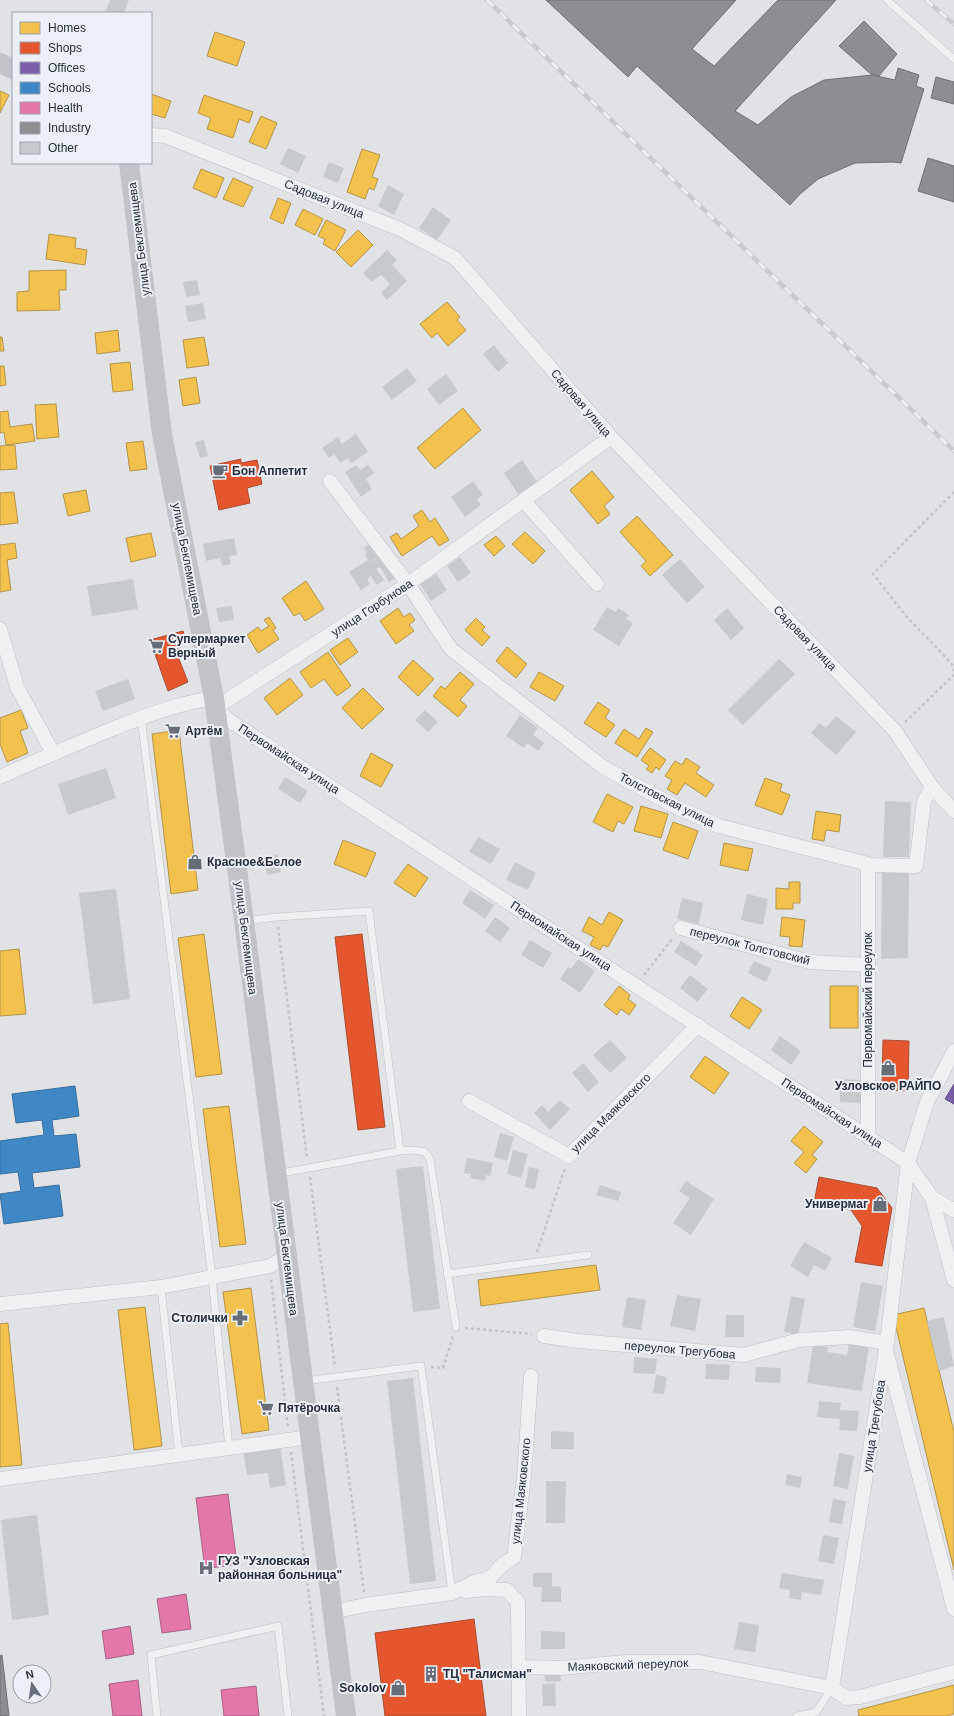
<svg xmlns="http://www.w3.org/2000/svg" width="954" height="1716" viewBox="0 0 954 1716" font-family="Helvetica,sans-serif">
	<style>
		.homes { fill: #f2c14e; stroke: #b4954a }
		.shops { fill: #e4572e; stroke: #ab4b33 }
		.offices { fill: #7b5ea7; stroke: #615088 }
		.schools { fill: #3f88c5; stroke: #376d9d }
		.health { fill: #e377a8; stroke: #aa6188 }
		.industry { fill: #8d8d92; stroke: #6e7079 }
		.building { fill: #c7cacd }
		.lines { fill: none; stroke-linecap: round; stroke-linejoin: round }
		.lane-casing { stroke: #bdbfc3; stroke-width: 8 }
		.street-casing { stroke: #bdbfc3; stroke-width: 15 }
		.path { stroke: #c2c3c8; stroke-width: 2.5; stroke-dasharray: 3 3; stroke-linecap: butt }
		.lane { stroke: #eff0f2; stroke-width: 7 }
		.street { stroke: #eff0f2; stroke-width: 14 }
		.secondary { stroke: #c1c3c8; stroke-width: 20 }
		.rail-casing { stroke: #c8cacd; stroke-width: 4.5 }
		.rail { stroke: #ecf0f6; stroke-width: 3; stroke-dasharray: 9; stroke-linecap: butt }
		.labels { text-anchor: middle; stroke-width: 4; stroke-linejoin: round; paint-order: stroke }
		.street-label { font-size: 12px; fill: #252e3f; stroke: #ecf0f6 }
		.poi-label { font-size: 12px; font-weight: bold; fill: #252e3f; stroke: #ecf0f6; text-anchor: start }
	</style>
	<rect width="100%" height="100%" fill="#e0e2e5"/>
	<path class="homes" d="M215 32 245 42 237 66 207 56Z
		M0 91 9 95 0 113Z
		M151 94 171 101 165 118 151 114Z
		M204 95 253 112 249 123 239 119 233 138 207 129 211 118 198 113Z
		M261 116 277 123 266 149 249 142Z
		M362 149 380 155 372 177 378 179 374 190 369 188 365 199 347 192Z
		M201 169 224 178 216 198 193 188Z
		M233 178 253 187 243 207 223 199Z
		M278 198 291 203 283 224 270 218Z
		M303 209 323 219 315 235 295 225Z
		M326 220 346 230 335 251 323 244 325 239 318 236Z
		M358 230 373 245 351 267 336 252Z
		M49 234 76 238 75 248 87 250 85 265 46 259Z
		M66 270V290H59L60 310 17 311V292L29 291V271Z
		M447 302 460 317 457 320 466 330 448 346 437 333 432 338 420 324Z
		M118 330 120 351 97 354 95 333Z
		M0 337H2L4 351H0Z
		M204 337 209 365 187 368 183 340Z
		M130 362 133 390 113 392 110 364Z
		M0 366H4L6 385 0 386Z
		M196 377 200 403 183 406 179 380Z
		M56 404 59 437 37 439 35 405Z
		M463 408 481 430 435 469 417 448Z
		M8 411 10 427 32 424 35 441 6 445 4 432 0 433V412Z
		M143 441 147 469 130 471 126 443Z
		M15 445 17 469 0 470V446Z
		M592 471 614 497 604 506 610 514 598 524 570 490Z
		M86 490 90 511 68 516 63 494Z
		M14 492 18 523 0 525V493Z
		M422 510 430 522 435 518 449 540 439 546 432 536 402 556 390 537 397 533 401 539 419 526 413 516Z
		M637 516 673 555 650 576 641 566 646 561 620 532Z
		M525 532 545 551 533 564 512 544Z
		M151 533 156 556 131 562 126 538Z
		M496 536 505 546 494 556 484 545Z
		M15 543 17 558 7 560 11 590 0 592V545Z
		M306 581 324 609 305 621 300 613 294 616 282 598Z
		M398 608 404 617 410 613 415 620 409 625 414 631 396 644 380 621Z
		M269 617 276 628 273 630 279 639 258 653 247 635 258 627 261 631 269 626 264 620Z
		M476 618 485 627 482 630 490 637 482 646 465 630Z
		M348 638 358 652 340 665 330 650Z
		M507 647 527 664 516 678 496 661Z
		M328 652 351 686 337 696 324 679 311 688 300 672Z
		M413 660 434 679 418 696 398 677Z
		M460 672 474 684 460 700 467 706 458 717 433 696 441 686 445 689Z
		M539 672 564 686 555 701 530 687Z
		M290 678 303 695 277 715 264 698Z
		M363 688 384 709 362 729 342 708Z
		M598 702 610 710 605 718 615 725 606 737 584 723Z
		M21 710 28 728 20 731 28 753 7 762 0 744V718Z
		M646 728 653 732 637 757 615 743 624 729 639 739Z
		M179 730 198 890 171 894 152 734Z
		M650 748 666 760 659 770 656 767 652 773 646 769 649 766 641 760Z
		M371 753 393 765 381 787 360 776Z
		M686 758 700 767 696 773 714 785 706 797 685 783 677 795 667 789 672 780 665 776 675 761 682 765Z
		M765 778 782 784 780 791 790 795 782 815 755 805Z
		M607 794 633 807 624 824 618 821 613 832 593 822Z
		M641 806 668 814 661 838 634 831Z
		M816 811 841 815 839 832 826 830 824 841 812 839Z
		M673 822 698 831 688 859 663 850Z
		M343 840 376 853 366 877 334 864Z
		M724 843 753 849 748 871 720 865Z
		M408 864 428 878 415 897 394 883Z
		M789 882H800V903H793V909H776V888L789 889Z
		M609 912 623 920 608 947 603 945 600 950 590 945 594 937 582 931 589 917 602 925Z
		M782 917 805 920 802 947 789 946 790 937 780 936Z
		M204 934 222 1074 196 1077 178 938Z
		M19 949 26 1014 0 1016V951Z
		M619 986 630 995 628 999 636 1005 629 1015 621 1009 617 1015 604 1005Z
		M830 986H858V1028H830Z
		M742 997 762 1010 749 1029 730 1016Z
		M705 1056 729 1073 714 1094 690 1077Z
		M229 1106 246 1244 220 1247 203 1109Z
		M804 1126 823 1142 812 1155 817 1159 806 1173 794 1163 804 1152 791 1141Z
		M596 1265 600 1290 481 1306 478 1280Z
		M251 1288 269 1430 242 1434 223 1292Z
		M145 1307 162 1446 134 1450 118 1310Z
		M924 1308 954 1432V1570L893 1315Z
		M8 1323 22 1465 0 1467V1324Z
		M954 1685V1714L947 1716H859L858 1710Z"/>
	<path class="shops" d="M241 459V463L257 460 262 484 247 488 250 503 219 510 210 466Z
		M183 631 187 643 179 645 184 656 179 659 188 682 168 691 150 640Z
		M362 934 385 1127 358 1130 335 937Z
		M883 1040 909 1041 908 1091 882 1090Z
		M819 1177 877 1188 892 1208 882 1266 855 1262 862 1226 851 1210 814 1203Z
		M474 1619 486 1716H385L375 1633Z"/>
	<path class="offices" d="M954 1084V1104L945 1099Z"/>
	<path class="schools" d="M75 1086 79 1116 52 1120 54 1136 76 1134 80 1167 32 1173 34 1188 59 1185 63 1216 4 1224 0 1194 21 1191 18 1172 0 1174V1141L44 1135 42 1120 16 1123 12 1094Z"/>
	<path class="health" d="M228 1494 237 1564 205 1569 196 1498Z
		M186 1594 191 1629 162 1633 157 1599Z
		M130 1626 134 1654 106 1659 102 1631Z
		M138 1680 142 1716H113L109 1684Z
		M256 1686 259 1716H224L221 1690Z"/>
	<path class="industry" d="M546 0H736L692 49 714 66 778 0H836L735 111 758 125 791 97 824 80 872 75 895 80 898 68 919 75 916 86 924 89 901 163 893 162 855 163 818 179 799 195 790 205 637 66 628 77Z
		M864 21 897 54 879 76 872 75 839 46Z
		M936 77 954 82V104L931 98Z
		M928 158 954 166V202L918 191Z
		M2 1655 9 1716H0V1656Z"/>
	<path class="building" d="M110 0H129L124 13H105Z
		M288 148 306 156 298 173 280 164Z
		M329 162 344 168 338 183 323 177Z
		M388 185 404 194 394 215 378 206Z
		M433 207 451 220 437 240 419 228Z
		M387 250 397 260 392 265 407 281 387 300 381 293 390 284 381 275 372 282 363 273Z
		M197 280 200 295 186 297 183 282Z
		M203 303 206 319 188 322 185 306Z
		M494 345 508 363 498 372 483 354Z
		M407 368 417 381 392 400 382 387Z
		M446 374 458 391 439 405 427 389Z
		M356 434 368 452 351 463 348 458 340 463 334 454 329 458 322 448 338 437 342 444Z
		M204 440 208 456 200 458 195 442Z
		M522 460 537 482 518 494 504 473Z
		M356 465 360 470 368 465 374 473 366 479 372 489 361 497 345 472Z
		M473 481 483 495 477 499 481 505 465 517 451 497Z
		M234 538 237 555 229 556 231 564 222 566 220 558 206 561 203 544Z
		M374 541 387 567 395 578 389 582 375 559 369 562 375 560 380 567 376 569 384 580 377 585 371 576 367 579 370 584 361 590 349 572 368 560 365 555 367 553 364 548Z
		M460 557 471 573 458 582 447 566Z
		M680 559 705 587 687 603 662 575Z
		M436 574 447 590 431 601 420 584Z
		M133 579 138 609 92 616 87 586Z
		M232 606 234 620 219 622 216 608Z
		M607 607 616 612 618 608 629 615 626 619 633 623 619 646 593 630Z
		M727 608 744 628 731 640 714 620Z
		M779 659 795 674 743 725 728 710Z
		M128 679 135 699 103 711 95 691Z
		M425 710 438 722 428 732 415 720Z
		M520 715 538 728 533 735 544 743 538 751 527 743 524 748 506 736Z
		M836 716 856 732 836 755 811 733 819 723 826 728Z
		M106 768 116 798 68 815 58 784Z
		M285 777 308 791 300 803 278 789Z
		M885 801 911 802 909 857H883Z
		M478 837 500 849 491 864 469 852Z
		M278 854 281 872 267 875 264 856Z
		M515 862 536 873 528 890 506 880Z
		M882 872 909 873 908 958 881 959Z
		M116 889 130 999 93 1004 79 893Z
		M470 890 494 905 485 919 462 903Z
		M747 894 768 899 763 925 741 920Z
		M682 898 703 903 699 924 677 919Z
		M495 917 510 928 500 942 485 931Z
		M530 940 552 953 543 968 521 955Z
		M681 941 703 955 696 966 674 952Z
		M578 959 595 971 580 993 560 979 568 967 571 969Z
		M754 961 772 969 766 982 748 973Z
		M690 975 708 989 697 1002 680 988Z
		M780 1036 801 1051 791 1065 771 1050Z
		M610 1040 627 1058 610 1073 593 1055Z
		M583 1063 599 1082 588 1092 572 1073Z
		M840 1079 862 1080 861 1103 840 1102Z
		M560 1100 570 1109 550 1130 534 1113 542 1105 548 1112Z
		M500 1133 514 1137 507 1161 494 1157Z
		M513 1150 528 1154 521 1178 507 1174Z
		M467 1158 493 1163 490 1176 486 1175 485 1181 470 1178 471 1174 464 1173Z
		M423 1166 440 1309 413 1312 396 1169Z
		M529 1167 539 1169 535 1189 525 1187Z
		M686 1181 714 1199 691 1235 673 1223 690 1198 679 1191Z
		M600 1185 621 1192 618 1201 596 1195Z
		M804 1242 832 1258 825 1271 814 1265 808 1277 790 1266Z
		M861 1282 883 1286 875 1331 853 1327Z
		M677 1295 701 1299 695 1331 670 1326Z
		M791 1296 805 1299 798 1335 784 1332Z
		M627 1297 646 1300 641 1330 622 1327Z
		M726 1315H744V1337H725Z
		M944 1317 954 1366 939 1371 927 1321Z
		M849 1343 869 1346 862 1391 807 1383 813 1345 828 1347 827 1352 847 1355Z
		M634 1357 657 1359 655 1374 633 1373Z
		M706 1364 730 1365 729 1380 705 1379Z
		M756 1367 781 1368 780 1383 755 1382Z
		M656 1375 667 1377 664 1394 653 1393Z
		M413 1378 436 1581 410 1584 387 1381Z
		M819 1401 841 1403 840 1410 859 1411 857 1431 839 1430 840 1419 817 1417Z
		M551 1431 574 1432V1449H551Z
		M280 1445 286 1485 270 1488 268 1473 247 1475 243 1450Z
		M839 1453 854 1456 848 1489 833 1486Z
		M787 1474 802 1477 800 1488 785 1485Z
		M546 1481H566L565 1523H546Z
		M833 1499 846 1501 842 1524 829 1522Z
		M37 1515 49 1615 12 1620 1 1520Z
		M823 1535 839 1538 834 1564 818 1561Z
		M533 1573H552V1586L561 1587V1602H541L542 1587H533Z
		M782 1573 824 1580 821 1595 802 1592 801 1600 789 1598 790 1590 779 1588Z
		M739 1622 759 1625 755 1652 734 1649Z
		M541 1631 565 1632V1649H541Z
		M544 1670H560L561 1681 545 1682Z
		M555 1683 556 1706H543L542 1684Z"/>
	<g class="lines">
		<defs>
			<path id="lane" d="M887 0 954 59
				M141 718 212 1277 229 1448
				M244 921 277 917 369 911 400 1151
				M277 1174 400 1151 414 1150 425 1152 430 1159 456 1327
				M447 1274 588 1255
				M161 1287 179 1454
				M305 1381 421 1366 452 1593
				M157 1716 151 1655 278 1626 288 1716
				M797 1716 816 1712 832 1688"/>
			<path id="street" d="M151 135 165 136 402 230 455 258 611 437 895 731 932 787 954 811
				M611 437 408 584 215 708 230 721 908 1163 932 1198 954 1280
				M330 481 408 584 451 649 603 767 676 807 719 826 872 865 916 866 924 801 932 787
				M524 501 597 584
				M0 629 17 687 53 753
				M0 777C37 760 74 745 112 729 146 716 178 703 214 698
				M868 864V1137
				M681 928 810 962 868 965
				M954 1051 927 1102 908 1163 887 1343 832 1688 846 1698 860 1697 954 1672
				M469 1101 569 1156 698 1025
				M932 1198 954 1210
				M0 1304 161 1287 270 1266 287 1256
				M544 1336 578 1341 744 1355 799 1340 850 1337 887 1343
				M887 1354 954 1609
				M0 1479 310 1437
				M466 1591 486 1589 507 1590 518 1602 519 1716
				M333 1612 365 1605 452 1593 474 1582 490 1578 501 1566 514 1557 524 1476 531 1376
				M519 1667 561 1668 626 1662H700L832 1688"/>
		</defs>
		<use href="#lane" class="lane-casing"/>
		<use href="#street" class="street-casing"/>
		<path class="path" d="M954 492 873 574 906 616 952 664 954 671
			M905 722 954 675
			M278 927 307 1158
			M644 975 673 938
			M310 1177 335 1368
			M537 1252 565 1168
			M271 1280 288 1428
			M465 1328 532 1334
			M431 1367 443 1368 453 1336
			M337 1387 364 1592
			M291 1452 324 1716"/>
		<use href="#lane" class="lane"/>
		<use href="#street" class="street"/>
		<path class="secondary" d="M0 63 13 69
			M129 163 162 434 214 698 244 921 346 1716"/>
		<defs>
			<path id="rail" d="M487 0 954 451
				M926 0 954 24"/>
		</defs>
		<use href="#rail" class="rail-casing"/>
		<use href="#rail" class="rail"/>
	</g>
	<defs>
		<symbol id="cafe-bare" viewBox="-9 -9 18 18"><path d="M-5.5-4.5H6V0H3Q3 3.5 0 3.5H-2.5Q-5.5 3.5-5.5 0ZM3-3.2v2h1.7v-2ZM-6 4.5H4V6H-6Z" fill="#666d79" stroke="#ecf0f6" stroke-width="2.5" paint-order="stroke"/></symbol>
		<symbol id="supermarket-bare" viewBox="-9 -9 18 18"><path d="M-6-5.5h2.5l.6 2H6L4.5 2H-2.5L-4.4-4H-6ZM-1.5 3.2a1.3 1.3 0 1 0 .1 0ZM3 3.2a1.3 1.3 0 1 0 .1 0Z" fill="#666d79" stroke="#ecf0f6" stroke-width="2.5" paint-order="stroke"/></symbol>
		<symbol id="shop-bare" viewBox="-9 -9 18 18"><path d="M-5-2.5h2.3a2.7 3.5 0 0 1 5.4 0H5L5.5 6h-11ZM-1.5-2.5h3a1.5 2.3 0 0 0-3 0Z" fill="#666d79" stroke="#ecf0f6" stroke-width="2.5" paint-order="stroke"/></symbol>
		<symbol id="pharmacy-bare" viewBox="-9 -9 18 18"><path d="M-2-6h4v4h4v4h-4v4h-4v-4h-4v-4h4Z" fill="#666d79" stroke="#ecf0f6" stroke-width="2.5" paint-order="stroke"/></symbol>
		<symbol id="hospital-bare" viewBox="-9 -9 18 18"><path d="M-5-5h3v3.5h4V-5h3V5h-3V1.5h-4V5h-3Z" fill="#666d79" stroke="#ecf0f6" stroke-width="2.5" paint-order="stroke"/></symbol>
		<symbol id="building-bare" viewBox="-9 -9 18 18"><path d="M-4-6H4V6H1V3H-1V6H-4ZM-2.5-4.3h1.7v1.8h-1.7ZM.8-4.3h1.7v1.8H.8ZM-2.5-1h1.7V.8h-1.7ZM.8-1h1.7V.8H.8Z" fill="#666d79" stroke="#ecf0f6" stroke-width="2.5" paint-order="stroke"/></symbol>
	</defs>
	<g fill-rule="evenodd">
		<use href="#cafe-bare" x="209" y="460" width="22" height="22"/>
		<use href="#supermarket-bare" x="145" y="635" width="22" height="22"/>
		<use href="#supermarket-bare" x="162" y="720" width="22" height="22"/>
		<use href="#shop-bare" x="184" y="851" width="22" height="22"/>
		<use href="#shop-bare" x="877" y="1057" width="22" height="22"/>
		<use href="#shop-bare" x="869" y="1193" width="22" height="22"/>
		<use href="#pharmacy-bare" x="229" y="1307" width="22" height="22"/>
		<use href="#supermarket-bare" x="255" y="1397" width="22" height="22"/>
		<use href="#hospital-bare" x="195" y="1557" width="22" height="22"/>
		<use href="#building-bare" x="420" y="1663" width="22" height="22"/>
		<use href="#shop-bare" x="387" y="1677" width="22" height="22"/>
	</g>
	<g class="labels">
		<g class="street-label">
			<text transform="translate(324 199) rotate(22)" y="4">Садовая улица</text>
			<text transform="translate(139 239) rotate(-97)" y="4">улица Беклемищева</text>
			<text transform="translate(581 403) rotate(49)" y="4">Садовая улица</text>
			<text transform="translate(187 559) rotate(79)" y="4">улица Беклемищева</text>
			<text transform="translate(372 608) rotate(-33)" y="4">улица Горбунова</text>
			<text transform="translate(805 638) rotate(46)" y="4">Садовая улица</text>
			<text transform="translate(289 759) rotate(33)" y="4">Первомайская улица</text>
			<text transform="translate(667 800) rotate(27)" y="4">Толстовская улица</text>
			<text transform="translate(561 936) rotate(33)" y="4">Первомайская улица</text>
			<text transform="translate(246 938) rotate(83)" y="4">улица Беклемищева</text>
			<text transform="translate(750 946) rotate(14)" y="4">переулок Толстовский</text>
			<text transform="translate(868 1000) rotate(-90)" y="4">Первомайский переулок</text>
			<text transform="translate(611 1113) rotate(-45)" y="4">улица Маяковского</text>
			<text transform="translate(832 1113) rotate(33)" y="4">Первомайская улица</text>
			<text transform="translate(287 1259) rotate(83)" y="4">улица Беклемищева</text>
			<text transform="translate(680 1350) rotate(5)" y="4">переулок Трегубова</text>
			<text transform="translate(874 1426) rotate(-81)" y="4">улица Трегубова</text>
			<text transform="translate(521 1491) rotate(-84)" y="4">улица Маяковского</text>
			<text transform="translate(628 1665) rotate(-2)" y="4">Маяковский переулок</text>
		</g>
		<g class="poi-label">
			<text x="232" y="475">Бон Аппетит</text>
			<text x="168" y="643">Супермаркет<tspan x="168" dy="14">Верный</tspan></text>
			<text x="185" y="735">Артём</text>
			<text x="207" y="866">Красное&amp;Белое</text>
			<text x="888" y="1090" text-anchor="middle">Узловское РАЙПО</text>
			<text x="868" y="1208" text-anchor="end">Универмаг</text>
			<text x="228" y="1322" text-anchor="end">Столички</text>
			<text x="278" y="1412">Пятёрочка</text>
			<text x="218" y="1565">ГУЗ "Узловская<tspan x="218" dy="14">районная больница"</tspan></text>
			<text x="443" y="1678">ТЦ "Талисман"</text>
			<text x="386" y="1692" text-anchor="end">Sokolov</text>
		</g>
	</g>
	<rect x="12" y="12" width="140" height="152" fill="#ecf0f6" stroke="#9ca2ad"/>
	<rect x="20" y="22" width="20" height="12" fill="#f2c14e" stroke="#9ca2ad"/>
	<text x="48" y="32" font-size="12" fill="#252e3f">Homes</text>
	<rect x="20" y="42" width="20" height="12" fill="#e4572e" stroke="#9ca2ad"/>
	<text x="48" y="52" font-size="12" fill="#252e3f">Shops</text>
	<rect x="20" y="62" width="20" height="12" fill="#7b5ea7" stroke="#9ca2ad"/>
	<text x="48" y="72" font-size="12" fill="#252e3f">Offices</text>
	<rect x="20" y="82" width="20" height="12" fill="#3f88c5" stroke="#9ca2ad"/>
	<text x="48" y="92" font-size="12" fill="#252e3f">Schools</text>
	<rect x="20" y="102" width="20" height="12" fill="#e377a8" stroke="#9ca2ad"/>
	<text x="48" y="112" font-size="12" fill="#252e3f">Health</text>
	<rect x="20" y="122" width="20" height="12" fill="#8d8d92" stroke="#9ca2ad"/>
	<text x="48" y="132" font-size="12" fill="#252e3f">Industry</text>
	<rect x="20" y="142" width="20" height="12" fill="#c7cacd" stroke="#9ca2ad"/>
	<text x="48" y="152" font-size="12" fill="#252e3f">Other</text>
	<g transform="translate(32 1684) rotate(347)"><circle r="19" fill="#ecf0f6" stroke="#9ca2ad"/>
	<path d="M0-3L7 15L0 10L-7 15Z" fill="#666d79"/>
	<text y="-6" font-size="11" font-weight="bold" text-anchor="middle" fill="#252e3f">N</text>
	</g>
</svg>
